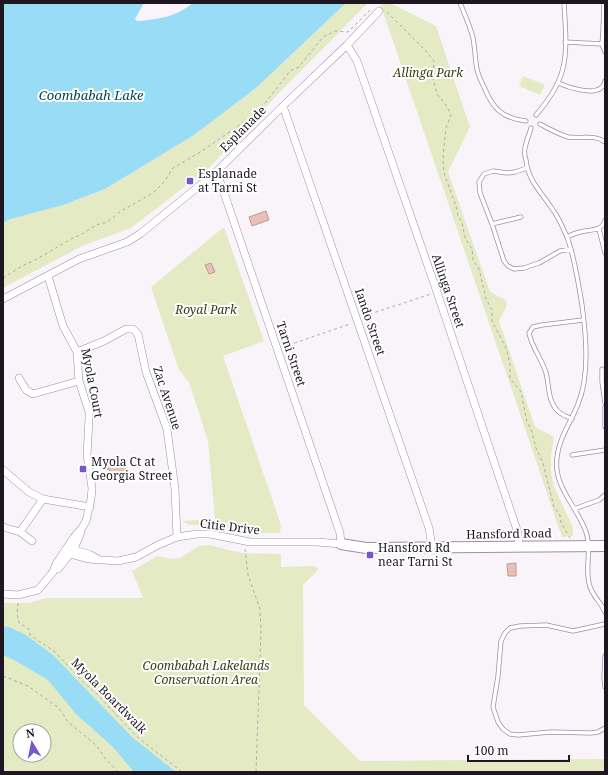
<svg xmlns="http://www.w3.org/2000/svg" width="608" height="775" viewBox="0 0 608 775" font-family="'Noto Serif',serif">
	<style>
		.green { fill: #e4eac4; fill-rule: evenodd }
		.water { fill: #98ddf5 }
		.building { fill: #e7c0b6; stroke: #bf998f }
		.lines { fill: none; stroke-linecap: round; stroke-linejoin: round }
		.lane-casing { stroke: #9f8daa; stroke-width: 5 }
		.street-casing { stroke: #9f8daa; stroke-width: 8 }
		.secondary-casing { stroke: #9f8daa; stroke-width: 12 }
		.path { stroke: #aea9b1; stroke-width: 1; stroke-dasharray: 3 3; stroke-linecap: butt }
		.lane { stroke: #fff; stroke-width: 3.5 }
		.street { stroke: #fff; stroke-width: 7 }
		.secondary { stroke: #fff; stroke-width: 10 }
		.poi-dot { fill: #7a54cd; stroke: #fff; stroke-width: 1.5 }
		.labels { text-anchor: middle; stroke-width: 4; stroke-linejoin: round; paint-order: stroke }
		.park-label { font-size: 12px; font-style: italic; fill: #383d11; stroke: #fff }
		.street-label { font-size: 12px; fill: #1e1722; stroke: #fff }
		.poi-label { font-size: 12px; fill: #1e1722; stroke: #fff; text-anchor: start }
		.water-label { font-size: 13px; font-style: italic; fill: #044454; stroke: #fff }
	</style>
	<rect width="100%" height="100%" fill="#f8f4fa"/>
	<path class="green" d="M346 3H368L276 96 210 167 131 228 82 246 3 288V223L11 219 63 205 105 189 194 135 256 88Z
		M380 3H390L436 26 470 127 448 172 490 292 506 300 507 305 499 321 535 427 554 437 551 457V472L554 487 573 527V536L562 537Z
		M523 76 545 85 540 95 519 86Z
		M224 227 264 341 223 356 281 525 280 533H250L215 525H191L187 524 183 521 215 519 208 441 189 382 179 370 151 287Z
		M209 545 241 553 281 554V567L314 566 319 569 303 585 304 705 360 761 605 759V772H3V603H29L46 598H143L132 571 157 556 173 559 180 558 199 546ZM20 731H44V755H20Z"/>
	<path class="water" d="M3 3H144L135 19 137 21H141C162 18 175 17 193 3H346L256 88 194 135 105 189 63 205 11 219 3 223Z
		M3 626 9 627 26 635 53 655 133 738 176 772H134L113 747 76 714 48 680 16 661 3 655Z"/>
	<path class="building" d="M266 211 269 220 252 226 249 217Z
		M211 263 215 272 209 274 205 265Z
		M124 460 126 471 110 473 109 469 105 470 104 463Z
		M516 563V576H508L507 564Z"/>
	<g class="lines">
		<defs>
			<path id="lane" d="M460 3C465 15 470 26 473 38 475 48 475 59 477 69 478 75 481 81 484 87 493 109 502 118 526 121
				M565 42 602 44 605 52
				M602 44 603 30 604 3
				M558 83C567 87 594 96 602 87 603 87 605 82 605 81
				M536 115C548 101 559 86 563 68 568 47 565 24 564 3
				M540 124C549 129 558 134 568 137 580 139 595 134 605 142
				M531 128C529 135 526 142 525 148 524 152 525 157 526 160 528 181 542 193 553 210 559 218 563 228 567 237 574 255 579 286 582 305 586 335 590 375 578 404 571 422 559 438 557 457 553 487 577 506 586 532 592 548 585 567 589 583 591 595 601 602 605 612
				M527 168 515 172 507 173 493 171 484 174 479 182 480 193 492 224 504 261 508 266 514 269 524 268 539 263 560 251 571 249
				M492 224 521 217
				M599 229 605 253
				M567 237C571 235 575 233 580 232 590 229 602 232 605 220
				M602 369V382L605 403
				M605 407V427
				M572 419C566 416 559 414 556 409 548 400 549 384 546 373 542 359 532 348 529 333L533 327 542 325 583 320
				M572 455 605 450
				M574 509 599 500 605 495
				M605 624 573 631 546 625 520 626 510 628 505 633 501 641 498 676 493 707 498 722 503 729 510 734 518 735 551 732 591 733 598 732 605 728
				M605 656 604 678 605 687"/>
			<path id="street" d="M347 45 357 61 437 292 518 533 519 547
				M283 106 429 528 432 547
				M3 299 79 259 127 242 140 234 215 173 283 106 347 45 379 11
				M77 352 104 341 126 329H133L138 334 146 372 167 429 175 489 177 537
				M19 378 26 390 33 394 79 381
				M3 470 29 492 43 499 90 507
				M3 527 20 532 32 541
				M20 532 43 499
				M70 549 89 554 98 559
				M65 551 70 554 88 559 118 561 136 557 158 545 177 537 197 534H210L250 542H317L341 544 340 533 221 184 215 173
				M58 569 74 549 81 532
				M3 594 18 595 38 590 53 572 56 564 74 537 82 528 86 521 91 499 92 488 87 455 89 419V412L79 381 77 352 63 326 48 276"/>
			<path id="secondary" d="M341 544 366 548 605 546"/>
		</defs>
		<use href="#lane" class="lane-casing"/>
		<use href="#street" class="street-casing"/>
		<use href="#secondary" class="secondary-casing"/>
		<path class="path" d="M387 12 426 51 434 61 433 79 437 94 446 105 451 115 446 128 444 145 443 160 444 173 456 206 458 216 462 222 465 238 472 249 473 260 479 269 486 299 492 310V321L506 348 510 363V378L521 392 527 422 531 429 536 448 543 463 554 507 560 515 561 523 570 538
			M3 278 22 266 37 259 71 239 82 234 96 225 107 222 121 211 153 193 165 181 173 168 202 151 248 119 266 102 290 71 299 67 323 37 335 31 348 32 370 10
			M364 316 431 294
			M283 347 350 324
			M245 549 248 575 260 609 261 631 256 772
			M18 603 17 613 19 623 29 629 30 635 55 652 82 681 97 694 136 736 182 772
			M3 676 28 686 59 708 68 722 96 745 105 758 118 772"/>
		<use href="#lane" class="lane"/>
		<use href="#street" class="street"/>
		<use href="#secondary" class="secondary"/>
	</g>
	<g class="poi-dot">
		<rect x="186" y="177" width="8" height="8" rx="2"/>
		<rect x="79" y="465" width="8" height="8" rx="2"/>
		<rect x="366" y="551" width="8" height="8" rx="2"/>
	</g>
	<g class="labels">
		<g class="park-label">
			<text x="428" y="77">Allinga Park</text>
			<text x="206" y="314">Royal Park</text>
			<text x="206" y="670">Coombabah Lakelands<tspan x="206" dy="14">Conservation Area</tspan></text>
		</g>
		<g class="street-label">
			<text transform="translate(243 129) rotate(-45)" y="4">Esplanade</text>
			<text transform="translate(448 291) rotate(71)" y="4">Allinga Street</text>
			<text transform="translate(370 322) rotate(71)" y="4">Iando Street</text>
			<text transform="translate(291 354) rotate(71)" y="4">Tarni Street</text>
			<text transform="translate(92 383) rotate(79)" y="4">Myola Court</text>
			<text transform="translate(167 398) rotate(72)" y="4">Zac Avenue</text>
			<text transform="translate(230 527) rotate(7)" y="4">Citie Drive</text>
			<text transform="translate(509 534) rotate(-1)" y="4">Hansford Road</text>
			<text transform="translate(109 696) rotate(45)" y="4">Myola Boardwalk</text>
		</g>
		<g class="poi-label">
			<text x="198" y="178">Esplanade<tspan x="198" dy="14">at Tarni St</tspan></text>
			<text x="91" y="466">Myola Ct at<tspan x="91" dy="14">Georgia Street</tspan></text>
			<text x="378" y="552">Hansford Rd<tspan x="378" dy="14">near Tarni St</tspan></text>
		</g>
		<g class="water-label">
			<text x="91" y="100">Coombabah Lake</text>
		</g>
	</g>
	<rect width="608" height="775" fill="none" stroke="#1e1722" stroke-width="8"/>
	<g transform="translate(32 743) rotate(350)"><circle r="19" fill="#ffffff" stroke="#a5a2a7"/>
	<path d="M0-3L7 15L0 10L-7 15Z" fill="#7a54cd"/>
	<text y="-6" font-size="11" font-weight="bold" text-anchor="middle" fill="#1e1722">N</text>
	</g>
	<path d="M468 755v6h101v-6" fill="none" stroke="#1e1722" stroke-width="2"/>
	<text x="474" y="755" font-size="12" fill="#1e1722" stroke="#ffffff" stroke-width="3" paint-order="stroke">100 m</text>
</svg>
